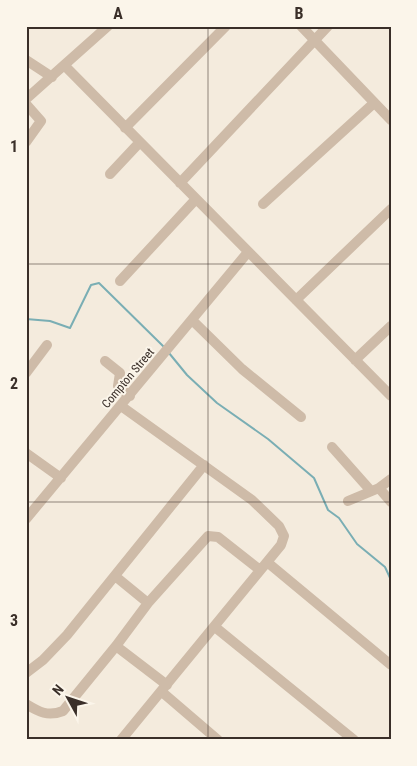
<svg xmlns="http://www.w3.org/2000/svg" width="417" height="766" viewBox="0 0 417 766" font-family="'Roboto Condensed',sans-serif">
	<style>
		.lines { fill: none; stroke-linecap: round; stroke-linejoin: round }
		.stream { stroke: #7aaeb4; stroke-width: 2 }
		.minor { stroke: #cebba8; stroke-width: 10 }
		.grid { fill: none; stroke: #3a2f29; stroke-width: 1; stroke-opacity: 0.55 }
		.labels { text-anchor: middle; stroke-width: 4; stroke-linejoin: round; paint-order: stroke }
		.street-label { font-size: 12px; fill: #3a2f29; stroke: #fbf5ea }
		.neatline { fill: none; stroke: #3a2f29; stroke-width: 2 }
		.grid-label { font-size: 16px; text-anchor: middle; font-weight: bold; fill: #3a2f29 }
	</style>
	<rect width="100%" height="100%" fill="#f4ebdd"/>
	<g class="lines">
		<path class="stream" d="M26 319 50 321 70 328 91 285 99 283 164 347
			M169 353 187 375 217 403 268 439 314 478 328 510 339 518 357 544 385 567 391 580"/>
		<path class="minor" d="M301 26 391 120
			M26 60 52 77
			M64 65 391 396
			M26 99 108 26
			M26 104 41 121 26 142
			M125 128 226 26
			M110 174 140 142
			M180 183 328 26
			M263 204 374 103
			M120 281 196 199
			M296 300 391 209
			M192 320 242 369 301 417
			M355 360 391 326
			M105 361 120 373 118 386 130 396
			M26 373 47 345
			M332 447 371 491
			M26 453 61 478
			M379 488 391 502
			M348 501 379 488 391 479
			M26 519 248 252
			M267 562 391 665
			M115 576 148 603
			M215 627 354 740
			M116 646 167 685
			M26 673 43 660 67 635 204 465
			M162 692 218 740
			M26 704C39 712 48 717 63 711L116 646 148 603 208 536 218 537 260 570
			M121 740 281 545 284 536 279 526 252 500 121 406"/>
	</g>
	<path class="grid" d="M208 26V740M26 264H391M26 502H391"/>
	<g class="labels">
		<g class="street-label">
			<text transform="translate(128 378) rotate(-50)" y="4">Compton Street</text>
		</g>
	</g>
	<rect width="417" height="766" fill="none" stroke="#fbf5ea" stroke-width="55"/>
	<g transform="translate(68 698) rotate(310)" stroke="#fbf5ea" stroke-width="4" paint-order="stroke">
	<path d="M0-4L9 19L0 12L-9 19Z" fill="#3a2f29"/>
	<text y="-8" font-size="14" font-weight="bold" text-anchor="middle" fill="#3a2f29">N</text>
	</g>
	<rect x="28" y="28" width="362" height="710" class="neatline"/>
	<g class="grid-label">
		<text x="118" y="19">A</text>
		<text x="299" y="19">B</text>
		<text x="14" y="152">1</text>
		<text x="14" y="389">2</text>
		<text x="14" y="626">3</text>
	</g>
</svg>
